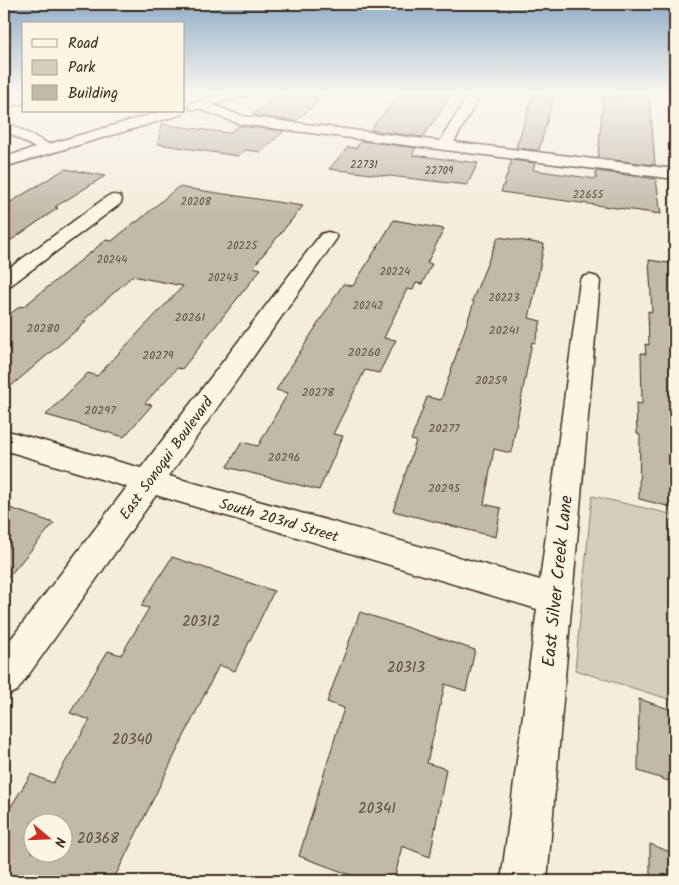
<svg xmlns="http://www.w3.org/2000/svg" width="679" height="885" viewBox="0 0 679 885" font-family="Kalam,sans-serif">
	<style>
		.green { fill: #d6cdbd; stroke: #887c6e }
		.building { fill: #c3b9aa; stroke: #3b2a1e; fill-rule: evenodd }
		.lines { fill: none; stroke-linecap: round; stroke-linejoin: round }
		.street-casing { stroke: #3b2a1e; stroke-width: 3 }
		.street { fill: #fcf5e5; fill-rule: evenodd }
		.labels { text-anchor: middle; stroke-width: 4; stroke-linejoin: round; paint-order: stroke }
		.far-number-label { font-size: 11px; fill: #5d4e41 }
		.number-label { font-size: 12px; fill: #5d4e41 }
		.street-label { font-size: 15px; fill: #3b2a1e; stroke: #fcf5e5 }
		.near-number-label { font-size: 15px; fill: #5d4e41 }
		.near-street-label { font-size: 18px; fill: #3b2a1e; stroke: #fcf5e5 }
	</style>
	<rect width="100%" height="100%" fill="#f4eddd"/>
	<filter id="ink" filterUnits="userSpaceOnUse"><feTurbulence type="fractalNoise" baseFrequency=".02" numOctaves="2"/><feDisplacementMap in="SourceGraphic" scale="10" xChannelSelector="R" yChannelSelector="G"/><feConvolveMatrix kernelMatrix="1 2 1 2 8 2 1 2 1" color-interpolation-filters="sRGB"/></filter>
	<g filter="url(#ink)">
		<path class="green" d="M592 496 675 515V701L575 670Z"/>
		<path class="building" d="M283 92H329L296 121 252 115Z
			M402 92H454L423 137 370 130Z
			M534 92H555L539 150 516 148Z
			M619 92H649L655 165 598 158 603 96 619 97Z
			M161 124 229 133 239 126 284 131 261 152 245 150 238 156 158 144Z
			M361 141 416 148 412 155 478 163 467 185 329 169 348 147 356 148Z
			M512 160 535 163 533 170 596 179V171L656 179 661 214 501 192Z
			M65 169 105 176 55 207 58 208 4 245V206Z
			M178 187 303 206 253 267 261 269 201 344H202L182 369 177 368 145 403 152 405 124 437 46 415 88 373 97 376 183 286 132 276 83 321 86 322 4 392V319L20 306 23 307 106 240 112 241 135 222H137Z
			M394 220 444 229 427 263 432 264 422 284 416 283 413 290 407 289 384 338 396 340 379 373 365 370 333 434 343 436 319 490 227 467 242 442 258 446 288 393 276 390 343 284 353 286Z
			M498 237 544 244 535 293 529 318 541 321 535 343 532 342 511 453 494 449 484 504 501 508 496 537 393 511 416 441 411 440 427 397 441 400 474 302 472 301Z
			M649 260 675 264V508L639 499 640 435 637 434 636 403 642 404 641 353 646 354 645 344 649 345 648 311 652 312Z
			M4 506 54 523 4 582Z
			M172 557 274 591 235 671 219 665 113 881H4V818L31 774 53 783 90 720 70 713 108 651 121 655 149 608 141 606ZM32 822H62V852H32Z
			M360 612 475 650 466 691 445 684 427 763 446 769 430 857 402 846 394 881H367L299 856 344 708 327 702Z
			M639 699 675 711V783L638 771Z
			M650 844 675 854V881H650Z"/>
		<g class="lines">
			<defs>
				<path id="street" d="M230 92H250L248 95 213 105 242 116 440 141 470 92H482L454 142 675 169V179L240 124 199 109H190L189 106 190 103Z
					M668 92H675V103L669 99Z
					M24 95V103L4 108V100Z
					M184 110 185 111 183 114 4 167V157L35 148 4 130V121L49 144 163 111Z
					M114 195 120 196 122 200 120 204 11 285 4 287V272L108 196Z
					M328 232 335 234 337 238 169 476 540 580 580 281 583 277 590 275 597 277 600 281 547 881H501L537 609 156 495 17 691 4 697V648L127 487 4 450V430L141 468 321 234Z"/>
			</defs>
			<use href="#street" class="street-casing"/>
			<use href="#street" class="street"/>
		</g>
	</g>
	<linearGradient id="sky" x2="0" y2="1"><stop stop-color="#91aec7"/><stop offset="0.43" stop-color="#faf7f0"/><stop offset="1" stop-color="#faf7f0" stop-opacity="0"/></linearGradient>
	<rect width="679" height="216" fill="url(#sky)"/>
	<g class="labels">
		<g class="far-number-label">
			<text x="364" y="168">22731</text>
			<text x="439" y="174">22709</text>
			<text x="588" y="198">22655</text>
			<text x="196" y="205">20208</text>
			<text x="242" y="249">20225</text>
			<text x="112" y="263">20244</text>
			<text x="395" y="275">20224</text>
			<text x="223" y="281">20243</text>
			<text x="504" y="301">20223</text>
			<text x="368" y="309">20242</text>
		</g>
		<g class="number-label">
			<text x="190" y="321">20261</text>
			<text x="43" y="332">20280</text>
			<text x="504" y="334">20241</text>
			<text x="364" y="356">20260</text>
			<text x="158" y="359">20279</text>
			<text x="491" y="384">20259</text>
			<text x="318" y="396">20278</text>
			<text x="100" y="414">20297</text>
			<text x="444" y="432">20277</text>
			<text x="284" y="461">20296</text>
			<text x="444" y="492">20295</text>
		</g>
		<g class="street-label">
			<text transform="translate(166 458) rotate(-54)" y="5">East Sonoqui Boulevard</text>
			<text transform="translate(279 520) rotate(16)" y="5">South 203rd Street</text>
		</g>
		<g class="near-number-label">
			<text x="201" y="626">20312</text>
			<text x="406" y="672">20313</text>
			<text x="132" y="744">20340</text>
			<text x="377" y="813">20341</text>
			<text x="98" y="843">20368</text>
		</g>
		<g class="near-street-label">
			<text transform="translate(557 581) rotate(-84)" y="6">East Silver Creek Lane</text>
		</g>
	</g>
	<rect width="679" height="885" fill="none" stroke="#fcf5e5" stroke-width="20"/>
	<rect x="10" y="10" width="659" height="865" fill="none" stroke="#3b2a1e" stroke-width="2" filter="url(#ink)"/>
	<rect x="22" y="22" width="162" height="90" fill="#fcf5e5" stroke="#afa495"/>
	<rect x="32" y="39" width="25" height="8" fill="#fcf5e5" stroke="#afa495"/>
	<text x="68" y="48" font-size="15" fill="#3b2a1e">Road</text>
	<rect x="32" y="60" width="25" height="15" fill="#d6cdbd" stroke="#afa495"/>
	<text x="68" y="72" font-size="15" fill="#3b2a1e">Park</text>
	<rect x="32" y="85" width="25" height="15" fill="#c3b9aa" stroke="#afa495"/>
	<text x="68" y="98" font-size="15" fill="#3b2a1e">Building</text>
	<g transform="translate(48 838) rotate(109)"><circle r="24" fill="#fcf5e5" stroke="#afa495"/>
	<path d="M0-4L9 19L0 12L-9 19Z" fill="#c8321e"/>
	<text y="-8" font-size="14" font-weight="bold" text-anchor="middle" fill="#3b2a1e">N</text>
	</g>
</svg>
